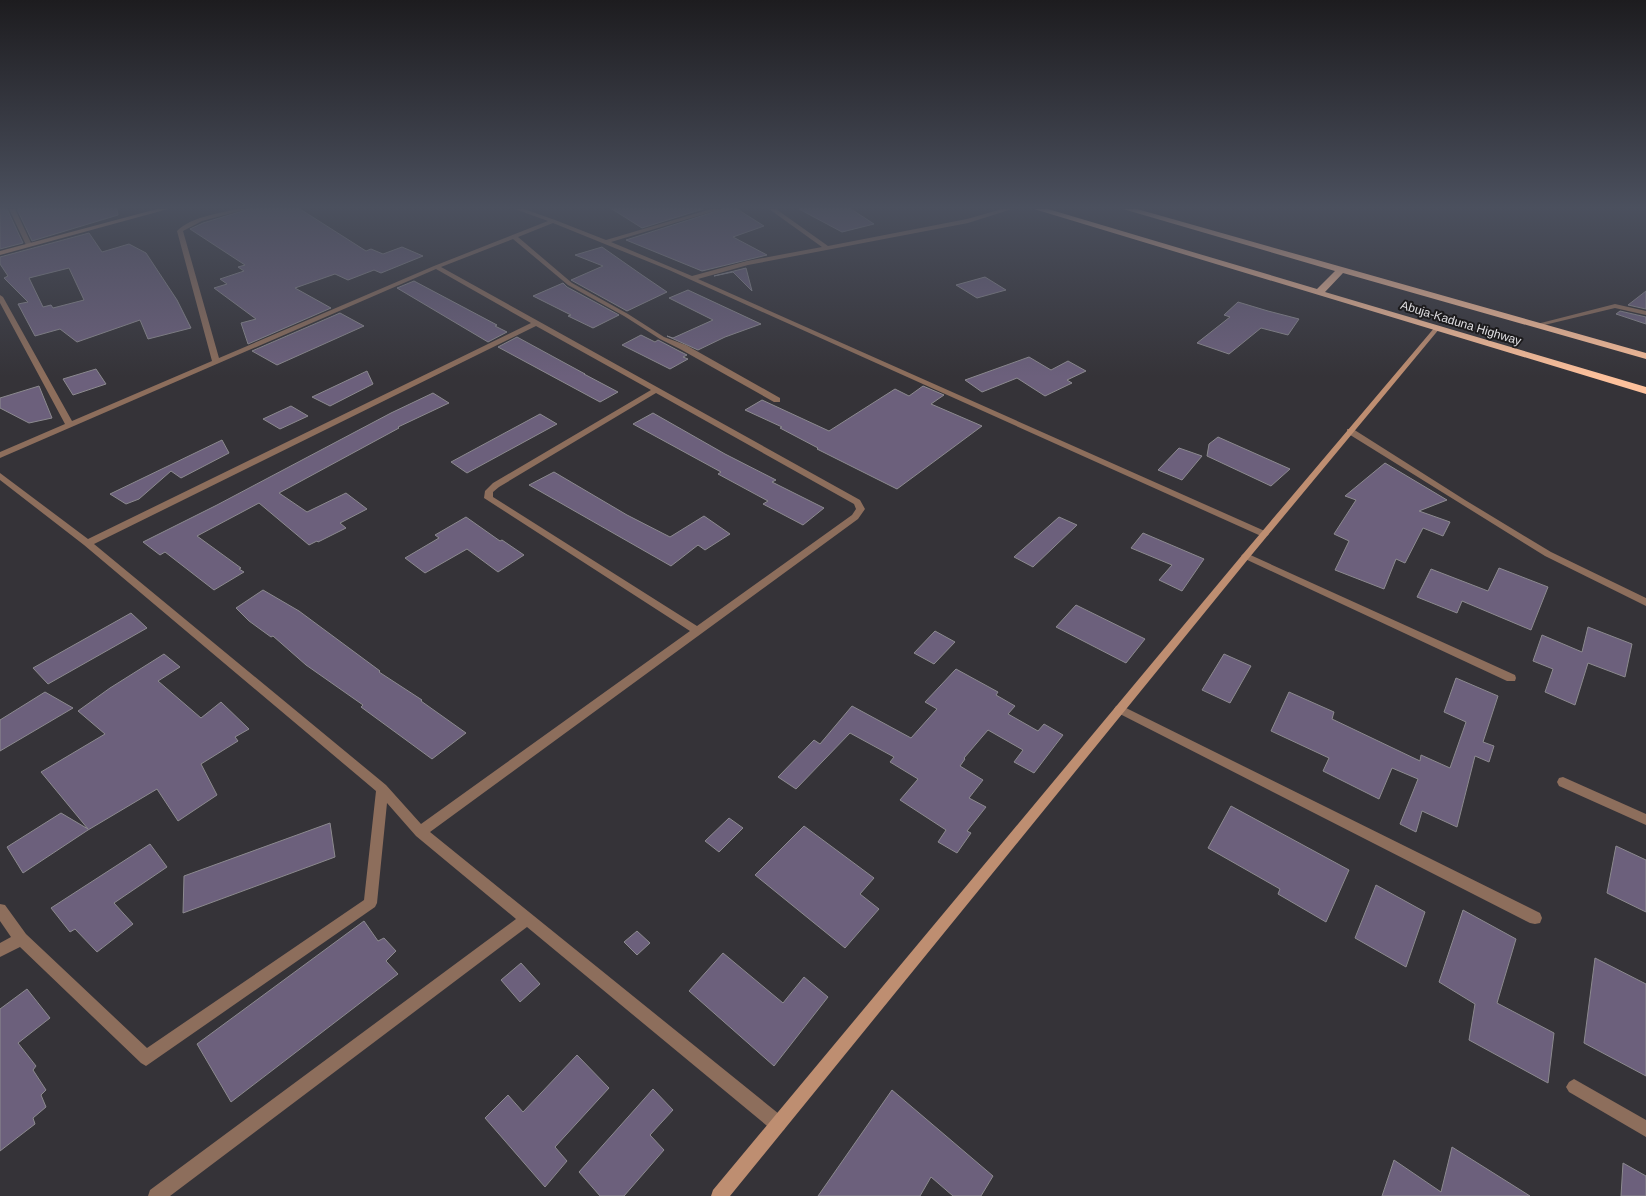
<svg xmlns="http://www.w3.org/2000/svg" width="1646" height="1196" viewBox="0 0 1646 1196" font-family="Helvetica,sans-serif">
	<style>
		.building { fill: #6c607c; stroke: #8c8a8f; fill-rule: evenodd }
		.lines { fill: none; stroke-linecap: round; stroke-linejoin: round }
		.lane { fill: #8d6e5c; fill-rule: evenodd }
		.street { fill: #8d6e5c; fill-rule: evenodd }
		.secondary { fill: #be8e71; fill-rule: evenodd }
		.highway { fill: #fdc19c; fill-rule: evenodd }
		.labels { text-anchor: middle; stroke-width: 4; stroke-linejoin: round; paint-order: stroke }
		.far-street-label { font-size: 12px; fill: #e0dfe2; stroke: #1c1b1d }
	</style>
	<rect width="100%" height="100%" fill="#353338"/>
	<path class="building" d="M0 209H7L23 243 0 249Z
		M17 209H117L118 215 32 241Z
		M249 209H300L366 251 371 249 383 254 402 247 423 256 381 273 374 270 348 280 335 274 295 288 331 308 248 344 241 323 256 319 214 288 227 284 220 279 244 271 238 267 245 265 190 229 203 223Z
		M612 209H703L642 228Z
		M723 209H737L764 226 733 237 767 255 702 271 626 240Z
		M799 209H851L874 224 842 232Z
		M89 233 102 252 129 244 146 253 177 300 191 328 148 339 140 320 77 342 60 329 35 336 18 304 28 302 4 278 8 276 0 264V257ZM69 268 84 300 53 308 51 305 43 307 29 278Z
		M602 247 642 275 667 292 627 311 571 280 603 266 575 255Z
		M746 268 752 291 733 272 714 276Z
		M985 277 1006 290 977 298 956 285Z
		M414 281 497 325 495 326 507 332 488 342 397 288Z
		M563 283 567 287 619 315 593 328 568 316 571 315 533 296Z
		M688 290 761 324 725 337 698 350 667 336 673 338 713 320 669 298Z
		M1646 291V309L1628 305Z
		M1238 302 1268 311 1299 319 1288 335 1261 328 1229 354 1197 343 1230 317 1224 315Z
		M1620 311 1646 317V324L1616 314Z
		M340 313 364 326 277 365 252 351Z
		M641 335 655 342 658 340 679 351 687 355 683 357 688 359 670 369 622 345Z
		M517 337 585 374H584L618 392 600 402 498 347Z
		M1029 357 1051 370 1068 361 1086 371 1067 380 1072 383 1045 396 1017 378 982 392 965 380Z
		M96 369 106 384 73 395 63 379Z
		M367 371 373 384 330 406 312 397Z
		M39 386 52 418 29 423 0 408V398Z
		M923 386 944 395 931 404 982 426 897 489 817 449 818 448 780 428 782 427 745 410 762 400 829 431 895 389 909 396Z
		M433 393 449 403 398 427 399 428 279 493 307 512 346 493 367 509 340 523 346 528 318 542 317 541 309 545 259 503 197 536 241 568 239 569 244 572 214 590 165 552 160 555 143 542 217 505 391 413Z
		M291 406 308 416 280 429 263 419Z
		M653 413 725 454 776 480 772 482 824 508 803 525 763 504 768 501 718 474 721 472 633 424Z
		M540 414 557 424 467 473 451 462Z
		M1218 437 1290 469 1271 486 1207 456 1209 444Z
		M222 440 229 453 181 478 171 471 139 499 126 504 110 494Z
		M1179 448 1202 456 1182 480 1158 470Z
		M1385 463 1447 500 1419 511 1450 522 1443 536 1423 528 1405 563 1396 559 1384 589 1335 570 1349 541 1334 534 1356 500 1345 496Z
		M554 472 627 515 670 537 704 516 730 534 705 550 698 545 671 566 529 485Z
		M466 517 500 541 502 540 524 555 498 572 467 549 425 573 405 558 439 538 435 535Z
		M1059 517 1077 525 1033 567 1014 557Z
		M1143 533 1204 559 1182 591 1159 580 1172 565 1131 548Z
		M1499 568 1548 587 1531 630 1462 601 1457 613 1417 597 1431 569 1488 591Z
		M263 590 299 611 380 671 379 672 422 700 421 701 466 733 432 759 361 707 363 705 306 665 273 636 271 637 249 621 236 608Z
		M1076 605 1145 639 1126 663 1056 627Z
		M131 613 147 628 48 684 33 668Z
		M1588 627 1632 644 1625 677 1588 663 1575 705 1545 692 1553 669 1533 661 1542 635 1582 652Z
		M935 631 955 642 934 664 914 653Z
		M164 654 180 667 158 681 201 718 221 702 249 729 235 737 238 741 201 764 217 795 178 821 157 789 88 830 23 873 7 847 61 813 88 829 41 772 105 734 78 711 110 688Z
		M1224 654 1251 666 1230 703 1202 690Z
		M956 669 998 692 996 695 1015 706 1008 714 1038 731 1044 724 1063 735 1034 773 1014 762 1023 750 988 730 964 758 965 759 960 766 983 780 969 798 986 807 967 831 971 833 957 853 938 842 946 830 900 800 918 779 890 762 894 757 850 733 796 789 778 777 814 740 820 744 852 706 911 738 937 709 925 702Z
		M1456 678 1498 696 1483 742 1494 746 1489 762 1475 756 1457 827 1422 811 1416 832 1400 824 1418 779 1392 768 1379 799 1323 771 1329 758 1271 731 1289 692 1334 712 1332 719 1420 761 1421 755 1450 768 1466 722 1444 712Z
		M45 692 73 708 0 751V720Z
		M1231 806 1349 870 1326 922 1278 894 1280 889 1208 848Z
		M729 818 743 828 719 852 705 841Z
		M330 823 335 857 183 913 184 876Z
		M804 826 874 878 860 894 879 909 845 948 755 875Z
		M150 844 167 867 114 903 133 924 97 952 75 929 70 932 51 908Z
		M1616 846 1646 860V912L1607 893Z
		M1376 885 1425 912 1406 967 1355 938Z
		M1463 910 1516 939 1497 1003 1554 1033 1548 1083 1469 1040 1475 1004 1439 982Z
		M364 921 378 941 384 938 396 951 386 961 398 974 231 1102 197 1044Z
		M637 931 650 943 637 955 624 942Z
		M723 953 783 1003 804 977 828 997 774 1066 689 991Z
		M1595 958 1646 984V1076L1584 1043Z
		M521 963 540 984 520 1002 501 980Z
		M27 989 50 1018 18 1043 36 1066 33 1070 46 1090 41 1095 46 1107 33 1118 35 1124 0 1151V1009Z
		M577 1055 609 1088 555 1147 567 1161 545 1187 485 1118 508 1095 523 1112Z
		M653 1089 673 1110 650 1135 664 1150 624 1196H600L579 1172Z
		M892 1090 993 1176 981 1196H953L931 1177 920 1196H818Z
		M1452 1147 1530 1196H1382L1394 1160 1441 1192Z
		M1623 1163 1646 1176V1196H1621Z"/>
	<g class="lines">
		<path class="lane" d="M1615 304 1646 311V315L1615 308 1536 327 1533 325Z"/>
		<path class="street" d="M9 209H15L32 245 31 246 26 245Z
			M236 209H247L202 221 183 231 219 358 434 266 548 221 515 209H524L555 220 606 240 711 209H721L611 242 692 276 747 261 822 247 769 209H776L828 246 967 219 1002 209H1012L968 223 748 265 698 279 1267 532 1269 534 1267 536H1261L669 270 553 223 518 237 572 283 628 314 664 337 686 345 780 398V402H774L680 349 660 339 624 316 568 285 513 239 441 267 860 500 865 509 858 519 430 832 784 1118 786 1124 784 1130 778 1132 772 1130 527 927 170 1196H148L150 1190 516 919 416 836 387 803 377 903 375 907 146 1066 141 1063 20 947 0 957V943L11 937 0 921V904L5 905 26 934 147 1048 364 900 376 791 84 545 0 480V473L88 539 531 323 436 269 0 458V452L65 424 0 303V295L3 297 72 421 212 361 177 231C191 217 217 214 236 209ZM536 326 651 390 493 483 485 491 484 498 690 631 421 824 386 785 94 544ZM656 393 854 504 856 509 852 515 697 626 493 497V492L499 487Z
			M1347 429H1353L1465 500 1551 552 1646 598V606L1545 556 1347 433Z
			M1246 553 1515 675 1516 678 1515 681H1507L1243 558 1241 556 1243 554Z
			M1120 705 1540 913 1542 918 1540 923 1535 924 1530 923 1116 712 1114 709 1116 706Z
			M1563 777 1646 814V825L1559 786 1557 782 1559 778Z
			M1574 1079 1646 1120V1137L1569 1092 1566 1087 1569 1082Z"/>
		<path class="secondary" d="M157 209H168L0 255V251Z
			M1435 327 1440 328 1249 558 730 1196H711L713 1190 1243 554Z"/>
		<path class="highway" d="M1034 209H1048L1317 289 1335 271 1123 209H1137L1646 353V359L1343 273 1325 292 1646 387V394Z"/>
	</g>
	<linearGradient id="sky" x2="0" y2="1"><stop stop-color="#1d1c1f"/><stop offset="0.55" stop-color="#4b505e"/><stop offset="1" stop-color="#4b505e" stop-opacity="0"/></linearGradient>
	<rect width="1646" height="377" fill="url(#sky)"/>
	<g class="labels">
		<g class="far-street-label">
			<text transform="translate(1461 323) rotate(17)" y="4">Abuja-Kaduna Highway</text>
		</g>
	</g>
</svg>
